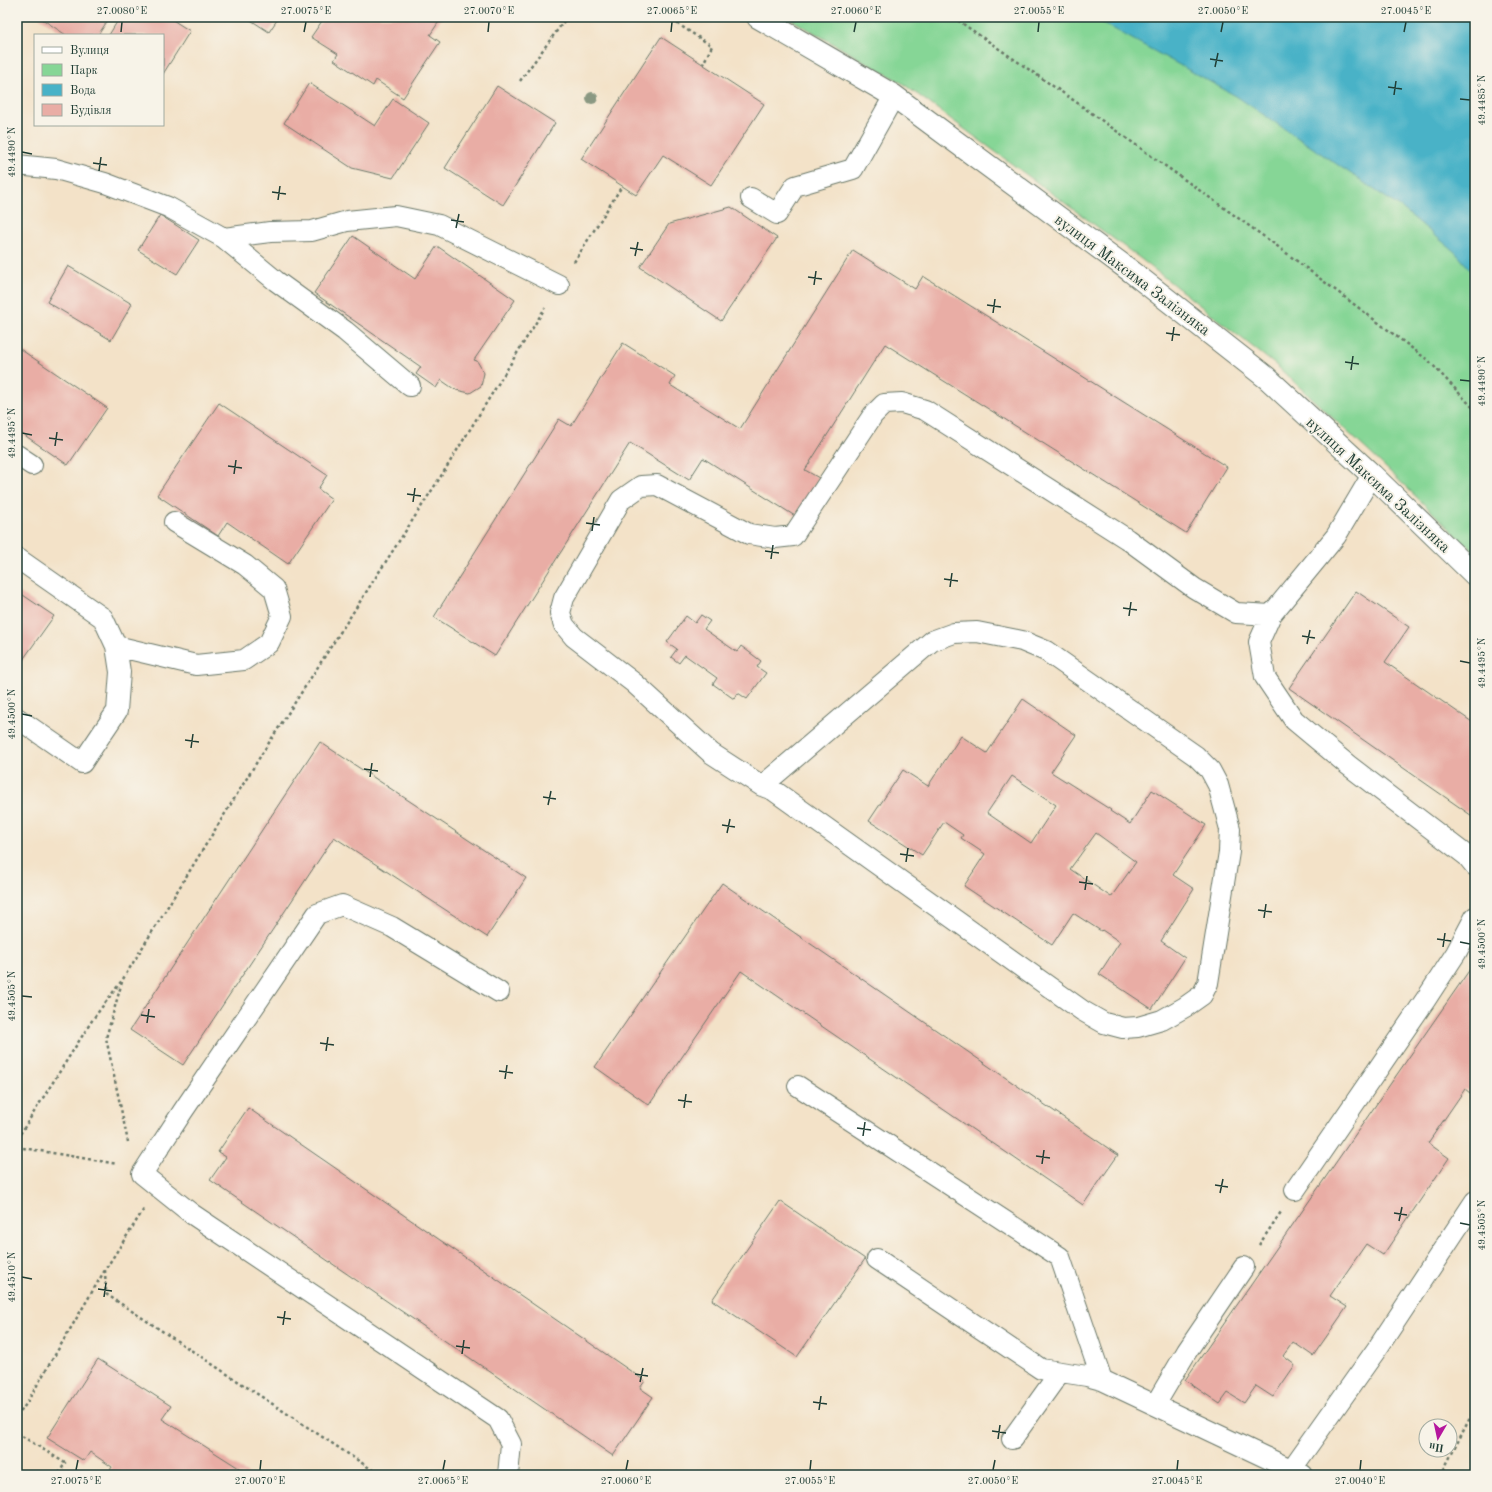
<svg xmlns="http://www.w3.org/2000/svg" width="1492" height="1492" viewBox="0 0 1492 1492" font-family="'Old Standard TT',serif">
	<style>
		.green { fill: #86d696; stroke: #528a65 }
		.water { fill: #48b2c7; stroke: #34787e }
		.building { fill: #e9ada5; fill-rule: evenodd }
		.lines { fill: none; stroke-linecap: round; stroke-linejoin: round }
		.service-casing { stroke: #697768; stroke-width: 22 }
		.minor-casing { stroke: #697768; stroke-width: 24 }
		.path { stroke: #697768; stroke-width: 2.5; stroke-dasharray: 3 3; stroke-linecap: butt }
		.service { stroke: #fff; stroke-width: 20 }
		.minor { stroke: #fff; stroke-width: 22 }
		.tree { fill: #8a9882 }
		.ticks { fill: none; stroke: #1f3d34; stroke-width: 1.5 }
		.labels { text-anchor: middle; stroke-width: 4; stroke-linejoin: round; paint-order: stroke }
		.street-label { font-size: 16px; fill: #1f3d34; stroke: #f7f3e8 }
		.neatline { fill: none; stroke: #1f3d34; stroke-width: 1.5 }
		.ticks-label { font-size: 10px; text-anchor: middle; fill: #1f3d34 }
	</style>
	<rect width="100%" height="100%" fill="#f7f3e8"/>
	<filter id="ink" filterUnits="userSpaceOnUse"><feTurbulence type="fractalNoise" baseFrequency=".025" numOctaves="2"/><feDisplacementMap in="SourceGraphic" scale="8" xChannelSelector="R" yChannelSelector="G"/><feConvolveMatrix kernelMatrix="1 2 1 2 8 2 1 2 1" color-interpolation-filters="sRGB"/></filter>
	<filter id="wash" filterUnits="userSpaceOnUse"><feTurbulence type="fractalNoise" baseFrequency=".012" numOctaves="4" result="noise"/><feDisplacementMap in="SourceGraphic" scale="16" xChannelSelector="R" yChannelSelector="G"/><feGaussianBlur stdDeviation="0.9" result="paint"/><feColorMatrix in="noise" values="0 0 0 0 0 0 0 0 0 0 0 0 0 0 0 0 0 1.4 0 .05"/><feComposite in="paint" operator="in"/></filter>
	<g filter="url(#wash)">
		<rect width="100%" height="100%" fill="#f3e2c8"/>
		<path class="green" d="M787 17H1475V553L1382 464 1277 366 1141 259 902 83Z"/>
		<path class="water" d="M1092 17H1475V275L1455 252 1403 209 1236 96Z"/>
		<g id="blocks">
			<path class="building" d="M39 17H110L98 35H66Z
				M120 17H168L190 31 163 74V35H109Z
				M246 17H279L269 32Z
				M323 17H442L430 35 440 42 403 98 376 80 373 86 334 60 338 54 311 37 322 21Z
				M661 37 764 104 711 185 663 155 636 195 581 159Z
				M309 83 375 126 393 99 429 123 393 178 352 168 284 123Z
				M497 86 555 123 503 205 445 168Z
				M731 207 777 238 721 321 640 267 669 224Z
				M160 215 199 240 177 274 138 250Z
				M353 236 415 279 437 246 515 300 474 360 477 361 484 373 481 386 470 393 456 390 455 388 454 389 441 380 436 388 416 374 421 367 314 293Z
				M853 250 915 289 923 276 1227 467 1186 533 885 344 805 470 819 478 795 516 703 458 689 480 630 443 495 656 434 617 559 419 571 426 623 343 675 376 670 385 740 429Z
				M68 266 132 304 111 340 47 302Z
				M17 347 107 408 68 465 17 430Z
				M219 403 327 475 318 489 332 499 288 564 227 522 218 536 157 495Z
				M17 591 54 616 17 668Z
				M1356 591 1409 627 1385 662 1475 724V818L1289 688Z
				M701 615 710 621 704 629 737 652 741 646 761 661 757 667 766 673 747 699 738 693 734 699 713 684 717 678 685 655 679 663 671 657 677 649 667 642 686 616 695 623Z
				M1023 699 1076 735 1051 772 1111 810 1110 811 1130 824 1152 790 1206 825 1173 875 1194 889 1161 941 1185 958 1152 1009 1099 974 1120 942 1102 930 1101 931 1073 913 1052 945 964 886 985 854 961 838 963 835 944 822 922 855 869 821 903 770 928 786 961 736 987 753ZM1012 776 1056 805 1031 843 987 813ZM1096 833 1136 862 1111 897 1070 869Z
				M320 742 526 878 487 937 334 837 183 1065 130 1030Z
				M722 883 1118 1155 1083 1205 741 971 649 1105 595 1067Z
				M1475 962V1097L1465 1089 1428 1143 1449 1158 1383 1255 1366 1244 1330 1296 1347 1307 1313 1356 1293 1342 1283 1356 1295 1365 1273 1397 1256 1386 1244 1403 1228 1393 1220 1404 1185 1380Z
				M248 1108 645 1381 640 1388 653 1397 613 1456 210 1180 226 1157 218 1152Z
				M780 1201 865 1259 797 1357 712 1300Z
				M98 1359 171 1406 162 1419 250 1475H107L112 1467 90 1452 84 1461 47 1438Z"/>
		</g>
	</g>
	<g filter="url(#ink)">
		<use href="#blocks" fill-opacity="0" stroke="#697768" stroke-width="1"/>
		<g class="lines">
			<defs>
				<path id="service" d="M17 165 56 169 105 183 168 207 224 238 276 281 345 331 410 386
					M751 198 777 214 795 186 853 169 894 96
					M224 238 270 232 312 231 347 221 396 216 439 225 559 285
					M17 455 32 465
					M17 558 103 618 116 646 120 672 117 711 82 763 17 718
					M1271 615 1259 642 1265 677 1294 720 1348 765 1467 856 1475 866
					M977 632 1022 641 1046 651 1196 756 1210 770 1218 785 1230 829 1229 852 1208 983 1202 995 1185 1007 1162 1020 1138 1027 1123 1028 1104 1023 1083 1011 773 790 762 786 932 641 954 633Z
					M116 646 196 665 244 660 269 643 282 616 274 589 245 565 174 522
					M762 786 711 753 634 683 574 637 564 625 560 613 564 598 621 500 641 486 657 485 749 534 775 538 793 536 873 415 884 404 902 403 925 410 1127 539 1194 588 1236 613 1271 615 1336 536 1372 475
					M499 992 392 927 342 905 317 914 183 1111 142 1174 192 1214 498 1419 511 1444 508 1475
					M798 1086 1060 1257 1102 1380
					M1295 1190 1426 999 1456 953 1475 917
					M877 1259 1041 1369 1087 1376 1102 1380 1303 1475
					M1155 1405 1187 1351 1244 1267
					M1012 1439 1060 1372
					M1291 1470 1379 1346 1475 1201"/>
				<path id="minor" d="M758 17 894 96 1132 272 1267 378 1372 475 1475 575"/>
			</defs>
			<use href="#service" class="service-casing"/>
			<use href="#minor" class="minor-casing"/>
			<path class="path" d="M667 17 712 46 703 64
				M953 17 1076 102 1273 243 1429 361 1475 410
				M520 81 567 17
				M574 262 622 186
				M122 982 106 1038 128 1142
				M17 1139 93 1019 123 979 263 752 443 473 545 308
				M17 1147 117 1164
				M1259 1245 1281 1212
				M105 1270 106 1294 380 1475
				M17 1417 26 1404 105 1270 144 1209
				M17 1433 65 1463 58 1475
				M1441 1475 1475 1408"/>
			<use href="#service" class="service"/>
			<use href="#minor" class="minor"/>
		</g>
		<circle class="tree" cx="592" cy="98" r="6"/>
	</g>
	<path class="ticks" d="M121 32 122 22M304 32 306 22M488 32 489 22M671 32 672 22M854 32 856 22M1038 32 1039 22M1221 32 1223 22M1404 32 1406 22M1210 59 1223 61M1215 67 1218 53M1388 87 1402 89M1394 95 1396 81M1460 99 1470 100M22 152 32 154M93 163 107 165M99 171 101 157M272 192 286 194M278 200 280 186M451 220 464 222M456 228 459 214M630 248 643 250M635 256 638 242M808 277 822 279M814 285 816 271M987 305 1001 307M993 313 995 299M1166 333 1180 335M1172 341 1174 327M1345 362 1359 364M1351 370 1353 356M1460 380 1470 381M22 433 32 435M49 438 63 440M55 446 57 432M228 466 242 468M234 474 236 460M407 494 421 496M413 502 415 488M586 523 600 525M592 531 594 517M765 551 779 553M771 559 773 545M944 579 958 581M950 587 952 573M1123 608 1137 610M1129 616 1131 602M1302 636 1315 638M1307 644 1310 630M1460 661 1470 663M22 714 32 716M185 740 199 742M191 748 193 734M364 769 378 771M370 777 372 763M543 797 556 799M548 805 551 791M722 825 735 827M727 833 730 819M900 854 914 856M906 862 908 848M1079 882 1093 884M1085 890 1087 876M1258 910 1272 912M1264 918 1266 904M1437 939 1451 941M1460 942 1470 944M1443 947 1445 933M22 996 32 997M141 1015 155 1017M147 1023 149 1009M320 1043 334 1045M326 1051 328 1037M499 1071 513 1073M505 1079 507 1065M678 1100 692 1102M684 1108 686 1094M857 1128 871 1130M863 1136 865 1122M1036 1156 1050 1158M1042 1164 1044 1150M1215 1185 1228 1187M1220 1193 1223 1179M1394 1213 1407 1215M1399 1221 1402 1207M1460 1223 1470 1225M22 1277 32 1279M98 1289 112 1291M104 1297 106 1283M277 1317 291 1319M283 1325 285 1311M456 1346 470 1348M462 1354 464 1340M635 1374 648 1376M640 1382 643 1368M813 1402 827 1404M819 1410 821 1396M992 1431 1006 1433M998 1439 1000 1425M76 1470 78 1460M260 1470 261 1460M443 1470 445 1460M626 1470 628 1460M810 1470 811 1460M993 1470 995 1460M1177 1470 1178 1460M1360 1470 1361 1460"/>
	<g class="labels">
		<g class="street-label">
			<text transform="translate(1133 274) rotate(37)" y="6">вулиця Максима Залізняка</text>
			<text transform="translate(1379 484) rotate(43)" y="6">вулиця Максима Залізняка</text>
		</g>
	</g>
	<rect width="1492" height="1492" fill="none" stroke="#f7f3e8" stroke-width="44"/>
	<rect x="34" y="34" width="130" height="92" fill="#f7f3e8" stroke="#a1aaa0"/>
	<rect x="42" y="47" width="20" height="6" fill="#ffffff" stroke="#a1aaa0"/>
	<text x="70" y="54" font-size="12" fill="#1f3d34">Вулиця</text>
	<rect x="42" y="64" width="20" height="12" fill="#86d696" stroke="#a1aaa0"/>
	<text x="70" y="74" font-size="12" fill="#1f3d34">Парк</text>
	<rect x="42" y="84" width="20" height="12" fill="#48b2c7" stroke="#a1aaa0"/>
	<text x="70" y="94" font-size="12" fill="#1f3d34">Вода</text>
	<rect x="42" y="104" width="20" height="12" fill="#e9ada5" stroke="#a1aaa0"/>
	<text x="70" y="114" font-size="12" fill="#1f3d34">Будівля</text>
	<g transform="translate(1438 1438) rotate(189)"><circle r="19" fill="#f7f3e8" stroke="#a1aaa0"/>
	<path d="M0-3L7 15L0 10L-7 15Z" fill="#b5179e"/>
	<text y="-6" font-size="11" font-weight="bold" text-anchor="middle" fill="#1f3d34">Пн</text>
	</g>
	<rect x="22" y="22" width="1448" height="1448" class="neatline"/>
	<g class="ticks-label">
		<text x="122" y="14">27.0080°E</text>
		<text x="306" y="14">27.0075°E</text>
		<text x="489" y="14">27.0070°E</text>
		<text x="672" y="14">27.0065°E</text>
		<text x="856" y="14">27.0060°E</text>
		<text x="1039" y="14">27.0055°E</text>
		<text x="1223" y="14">27.0050°E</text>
		<text x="1406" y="14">27.0045°E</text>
		<text transform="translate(1481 100) rotate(-90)" y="4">49.4485°N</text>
		<text transform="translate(11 152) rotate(-90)" y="4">49.4490°N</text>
		<text transform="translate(1481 381) rotate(-90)" y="4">49.4490°N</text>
		<text transform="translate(11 433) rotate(-90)" y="4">49.4495°N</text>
		<text transform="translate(1481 663) rotate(-90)" y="4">49.4495°N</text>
		<text transform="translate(11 714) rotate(-90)" y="4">49.4500°N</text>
		<text transform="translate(1481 944) rotate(-90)" y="4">49.4500°N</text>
		<text transform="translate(11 996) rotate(-90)" y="4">49.4505°N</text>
		<text transform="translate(1481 1225) rotate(-90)" y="4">49.4505°N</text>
		<text transform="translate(11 1277) rotate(-90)" y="4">49.4510°N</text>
		<text x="76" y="1484">27.0075°E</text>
		<text x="260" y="1484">27.0070°E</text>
		<text x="443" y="1484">27.0065°E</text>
		<text x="626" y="1484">27.0060°E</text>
		<text x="810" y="1484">27.0055°E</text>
		<text x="993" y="1484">27.0050°E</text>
		<text x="1177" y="1484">27.0045°E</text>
		<text x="1360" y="1484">27.0040°E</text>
	</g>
</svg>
